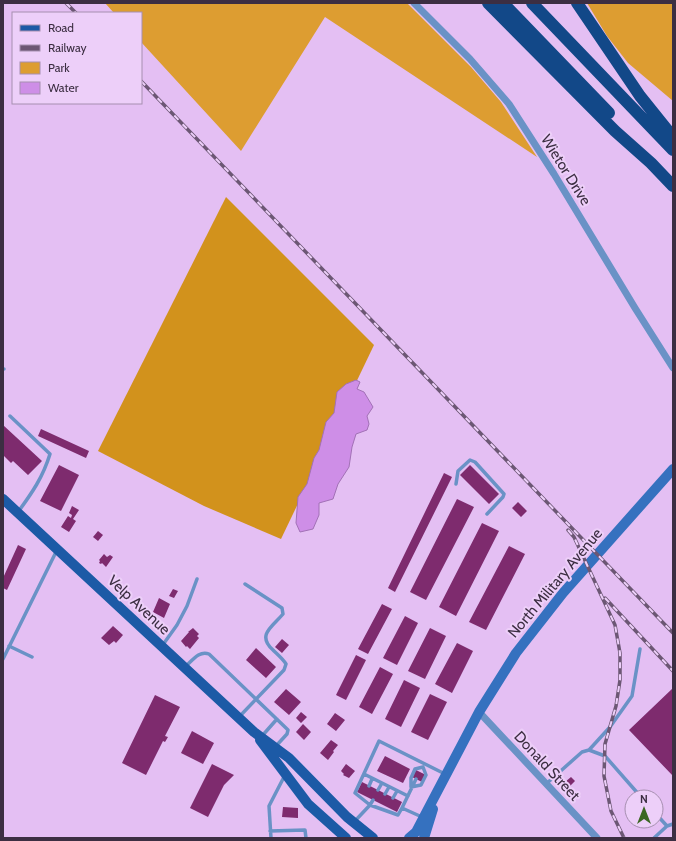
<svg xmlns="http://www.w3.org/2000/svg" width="676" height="841" viewBox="0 0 676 841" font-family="Cabin,sans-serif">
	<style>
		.green { fill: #dd9d31 }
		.forest { fill: #d2921c }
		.water { fill: #ce8ee7; stroke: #a271b6 }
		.building { fill: #7e2b6e }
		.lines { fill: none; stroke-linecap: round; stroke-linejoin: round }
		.lane { stroke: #6a92c6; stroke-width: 3.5 }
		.street { stroke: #6a92c6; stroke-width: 7 }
		.secondary { stroke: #3571bf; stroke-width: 10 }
		.primary { stroke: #1c5aa6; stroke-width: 10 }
		.highway { stroke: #124888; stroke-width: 12 }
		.rail-casing { stroke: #6c5774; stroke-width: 3.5 }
		.rail { stroke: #edcff9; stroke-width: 2; stroke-dasharray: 6; stroke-linecap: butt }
		.labels { text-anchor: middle; stroke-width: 4; stroke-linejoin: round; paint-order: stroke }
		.street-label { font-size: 15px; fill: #3c2e42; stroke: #edcff9 }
	</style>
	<rect width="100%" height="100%" fill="#e4bff3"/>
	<path class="green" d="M105 3H407L471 67 501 102 537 157 325 17 241 151 141 42V13H114Z
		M587 3H673V101L628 63 607 36Z"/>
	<path class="forest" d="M226 197 374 345 281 539 204 506 98 451Z"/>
	<path class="water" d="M356 380 360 382 357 389 364 392 373 407 367 416 369 424 367 430 356 434 352 447 349 467 338 484 333 499 319 503V515L313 529 300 532 296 523 298 497 307 484 314 458 319 450 326 422 334 413 337 392 346 384Z"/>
	<path class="building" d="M3 425 42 461 28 475 13 461 11 463 3 455Z
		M41 429 89 451 86 458 38 436Z
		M59 465 79 475 61 511 40 501Z
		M470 465 499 494 489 504 460 475Z
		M444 473 452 477 395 592 388 588Z
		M457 499 474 507 426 600 410 592Z
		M518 502 527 511 521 517 512 508Z
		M72 506 79 510 73 519 76 521 69 532 61 527 68 516 71 518 72 515 69 513Z
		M482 523 499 531 456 616 439 607Z
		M98 531 103 535 98 541 93 537Z
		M18 545 26 549 7 590 3 588V578Z
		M509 546 525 554 486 630 469 622Z
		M104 554 107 557 110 555 113 557 106 567 102 563 101 564 99 563 100 561 99 560Z
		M173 589 178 591 174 598 169 596Z
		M159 598 170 604 164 618 153 612Z
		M382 604 392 609 368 654 358 649Z
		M405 616 418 623 397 665 383 658Z
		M113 626 123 635 116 643 114 641 109 645 101 638Z
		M193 628 199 634 197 636 199 638 190 649 187 646 186 647 181 641 189 632H188Z
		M430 628 446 636 425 679 408 671Z
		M282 639 289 645 282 653 275 647Z
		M457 643 473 651 452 693 435 684Z
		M256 648 276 667 266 678 246 660Z
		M356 655 366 660 346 700 336 695Z
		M380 667 393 674 372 714 359 707Z
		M404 680 420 688 401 727 385 719Z
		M673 688V776L629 730Z
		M286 689 301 702 289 715 274 702Z
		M430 694 447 702 428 740 411 732Z
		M155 695 180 707 165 736 168 737 165 742 163 741 146 775 122 763Z
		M301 712 307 717 301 723 296 718Z
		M335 713 345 720 336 731 327 724Z
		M303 724 311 732 304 740 296 732Z
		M192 731 214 743 203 764 181 753Z
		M331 740 338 745 333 751 334 752 328 760 320 753Z
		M385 756 410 769 403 783 377 771Z
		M212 764 234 775 224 785 208 817 190 808Z
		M346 764 355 771 349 778 343 775 344 774 341 771Z
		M416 770 426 775 422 782 412 777Z
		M571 777 575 781 570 786 565 782Z
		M362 782 402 802 397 812 357 792Z
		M283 807 298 808V818L282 817Z"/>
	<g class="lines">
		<path class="lane" d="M3 369H4
			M10 416 50 454C43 477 32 493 18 512
			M456 484 458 471 470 460 475 462 504 494 503 497 487 514
			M9 646 32 657
			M162 646 177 625 187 606 197 579
			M3 659 57 550
			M185 667C192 661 199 650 209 654L286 728 288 730 287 734 276 746
			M239 717 284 670 286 664C283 659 277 654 273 650 256 635 273 626 283 614L282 608 245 584
			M262 736 277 719
			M589 750 610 727 632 696 640 649
			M423 767 426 775 421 785 411 787V778L415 769Z
			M364 774 408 796
			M546 784 582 752 589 750 605 756 641 797
			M369 786 372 779
			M378 790 382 783
			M385 794 389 787
			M393 798 397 791
			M373 800 370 805 355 793 379 741 445 774
			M402 808 416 779
			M656 814 667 826
			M354 822 370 805 398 815 402 808 422 817
			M270 831 305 830 306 838
			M271 838 269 806 285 775
			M654 838 667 826 673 824"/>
		<path class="street" d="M414 3 470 59 509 104 554 174 635 308 673 368
			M479 712 597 838"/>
		<path class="secondary" d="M409 838 416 832 479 712 516 653 563 593 673 469
			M424 838 433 809"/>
		<path class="primary" d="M3 499 254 732 289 758 347 817 373 838
			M260 740 308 804 346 838"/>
		<path class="highway" d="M488 3 615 131 651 163 673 186
			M503 3 609 113
			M532 3 673 150
			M577 3 640 96 673 137"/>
		<defs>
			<path id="rail" d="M66 3 76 13
				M141 81 673 633
				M568 530 574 537 615 625 620 653V680L616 706 605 744 604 776 611 811 624 838
				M605 598 673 671"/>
		</defs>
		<use href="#rail" class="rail-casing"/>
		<use href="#rail" class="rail"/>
	</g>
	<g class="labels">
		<g class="street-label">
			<text transform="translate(566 170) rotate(58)" y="5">Wietor Drive</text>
			<text transform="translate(555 583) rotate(-50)" y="5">North Military Avenue</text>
			<text transform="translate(139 605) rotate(43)" y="5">Velp Avenue</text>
			<text transform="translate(547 766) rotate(47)" y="5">Donald Street</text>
		</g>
	</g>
	<rect width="676" height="841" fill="none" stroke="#3c2e42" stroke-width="8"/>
	<rect x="12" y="12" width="130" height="92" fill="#edcff9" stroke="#a68fb0"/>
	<rect x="20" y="25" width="20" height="6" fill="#1c5aa6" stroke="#a68fb0"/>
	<text x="48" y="32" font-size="12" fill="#3c2e42">Road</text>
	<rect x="20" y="45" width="20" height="6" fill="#6c5774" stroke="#a68fb0"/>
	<text x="48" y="52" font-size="12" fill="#3c2e42">Railway</text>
	<rect x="20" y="62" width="20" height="12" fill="#dd9d31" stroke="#a68fb0"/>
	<text x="48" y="72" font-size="12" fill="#3c2e42">Park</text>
	<rect x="20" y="82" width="20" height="12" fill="#ce8ee7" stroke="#a68fb0"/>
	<text x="48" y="92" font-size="12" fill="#3c2e42">Water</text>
	<g transform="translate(644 809)"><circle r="19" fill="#edcff9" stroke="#a68fb0"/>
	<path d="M0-3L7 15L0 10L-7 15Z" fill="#3b6623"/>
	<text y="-6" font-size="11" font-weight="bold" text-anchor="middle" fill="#3c2e42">N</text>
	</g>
</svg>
